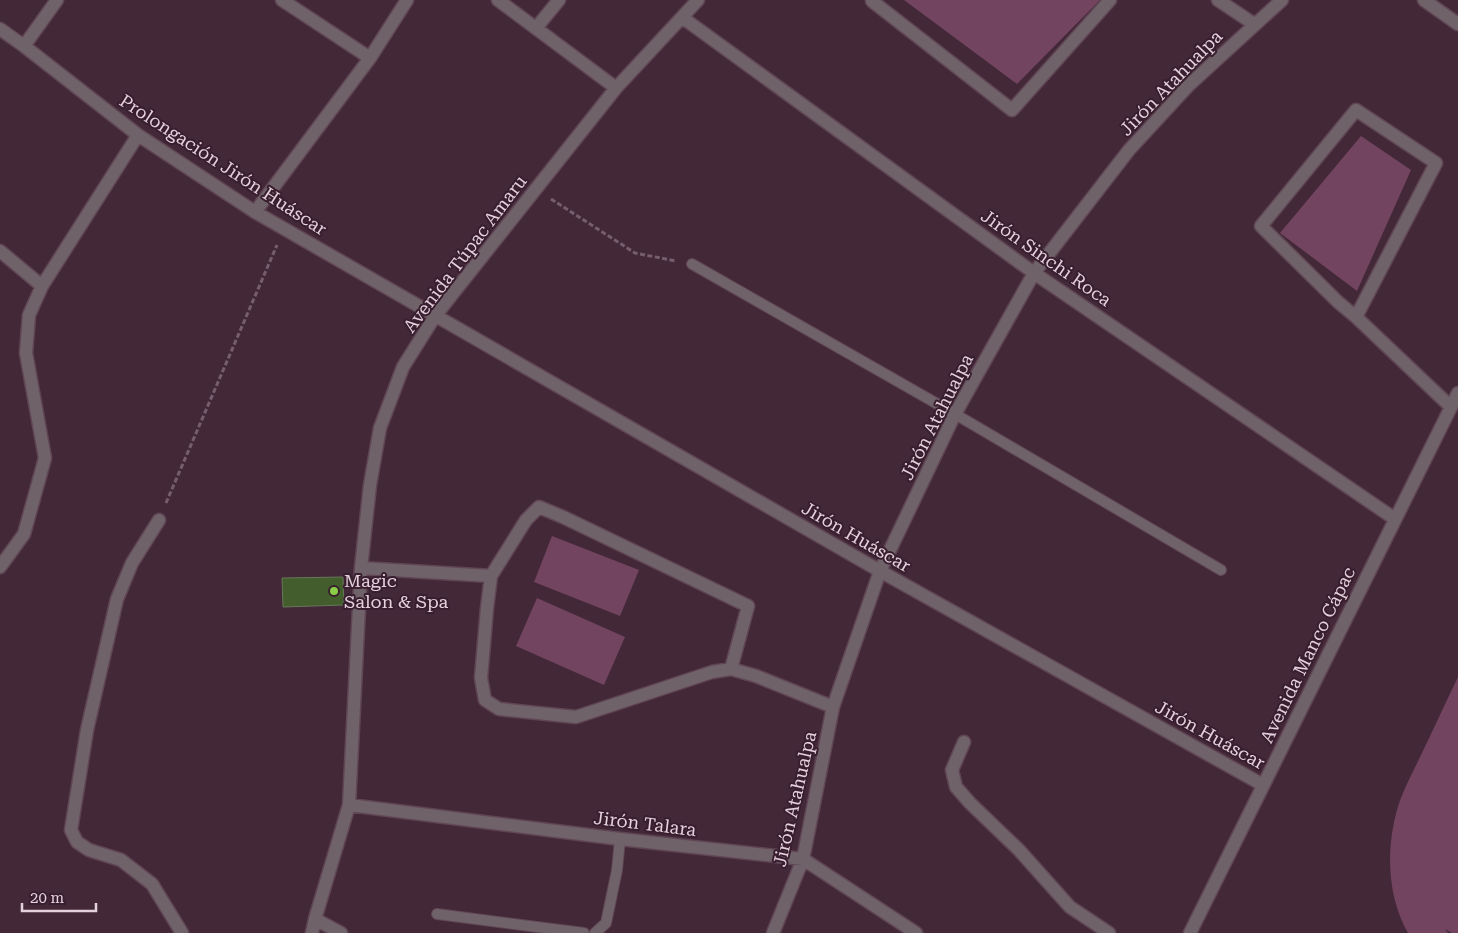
<svg xmlns="http://www.w3.org/2000/svg" width="1458" height="933" viewBox="0 0 1458 933" font-family="'Roboto Serif',serif">
	<style>
		.green { fill: #72445f }
		.building { fill: #435e2c; stroke: #66775a }
		.lines { fill: none; stroke-linecap: round; stroke-linejoin: round }
		.service-casing { stroke: #604655; stroke-width: 12 }
		.minor-casing { stroke: #604655; stroke-width: 15 }
		.path { stroke: #765e6c; stroke-width: 3; stroke-dasharray: 5 2.5; stroke-linecap: butt }
		.service { stroke: #706269; stroke-width: 10 }
		.minor { stroke: #706269; stroke-width: 12 }
		.poi-dot { fill: #8ace47; stroke: #381e2e; stroke-width: 2 }
		.labels { text-anchor: middle; stroke-width: 4; stroke-linejoin: round; paint-order: stroke }
		.street-label { font-size: 18px; fill: #e4d1db; stroke: #381e2e }
		.poi-label { font-size: 18px; fill: #e4d1db; stroke: #381e2e; text-anchor: start }
	</style>
	<rect width="100%" height="100%" fill="#432838"/>
	<path class="green" d="M904 0H1100L1017 84Z
		M1361 136 1411 170 1357 291 1280 233Z
		M552 536 639 570 620 616 534 582Z
		M537 598 625 637 604 685 516 646Z
		M1458 677V933H1452L1445 929 1448 933H1408C1387 896 1386 850 1397 810 1402 792 1412 774 1420 757 1433 730 1445 704 1458 677Z"/>
	<path class="building" d="M343 577 344 605 283 607 282 578Z"/>
	<g class="lines">
		<defs>
			<path id="service" d="M692 264 955 414 1221 570
				M437 914 584 933
				M595 933 606 923 617 870 620 839"/>
			<path id="minor" d="M282 0 370 58
				M498 0 616 88
				M872 0V1L1012 110 1110 0
				M1218 0 1254 24
				M1424 0 1458 24
				M683 18 1034 273 1395 519
				M536 28 559 0
				M0 29 24 46 138 135 255 212 880 571 1263 785
				M24 46 57 0
				M255 212 370 58 407 0
				M0 251 42 286
				M1356 317 1436 163 1356 110 1261 226 1338 302 1356 317 1451 407
				M159 520 132 563 117 599 87 730 71 830 77 842 89 850 121 860 152 884 182 933
				M0 567 24 534 45 458 26 353 29 315 42 286 138 135
				M361 568 491 576
				M731 669 748 606 563 517 539 507 526 520 491 576 487 608 481 678 485 700 499 709 576 717 712 672 731 669 756 676 833 707
				M964 742 952 770 956 787 970 803 1019 850 1070 907 1109 933
				M349 805 620 839 803 859 916 933
				M315 919 341 933
				M312 933 315 919 349 805 361 568 370 485 380 428 403 367 435 316 616 88 698 0
				M773 933 803 859 833 707 880 571 955 414 1034 273 1129 150 1189 85 1282 0
				M1190 933 1458 393"/>
		</defs>
		<use href="#service" class="service-casing"/>
		<use href="#minor" class="minor-casing"/>
		<path class="path" d="M551 199 635 253 676 261
			M166 503 277 245"/>
		<use href="#service" class="service"/>
		<use href="#minor" class="minor"/>
	</g>
	<circle class="poi-dot" cx="334" cy="591" r="5"/>
	<g class="labels">
		<g class="street-label">
			<text transform="translate(1171 83) rotate(-46)" y="6">Jirón Atahualpa</text>
			<text transform="translate(223 165) rotate(33)" y="6">Prolongación Jirón Huáscar</text>
			<text transform="translate(465 254) rotate(-53)" y="6">Avenida Túpac Amaru</text>
			<text transform="translate(1046 258) rotate(35)" y="6">Jirón Sinchi Roca</text>
			<text transform="translate(937 417) rotate(-63)" y="6">Jirón Atahualpa</text>
			<text transform="translate(856 537) rotate(30)" y="6">Jirón Huáscar</text>
			<text transform="translate(1308 655) rotate(-64)" y="6">Avenida Manco Cápac</text>
			<text transform="translate(1210 735) rotate(29)" y="6">Jirón Huáscar</text>
			<text transform="translate(795 799) rotate(-77)" y="6">Jirón Atahualpa</text>
			<text transform="translate(645 824) rotate(7)" y="6">Jirón Talara</text>
		</g>
		<g class="poi-label">
			<text x="344" y="587">Magic<tspan x="344" dy="21">Salon &amp; Spa</tspan></text>
		</g>
	</g>
	<path d="M22 903v8h74v-8" fill="none" stroke="#e4d1db" stroke-width="2.5"/>
	<text x="30" y="903" font-size="15" fill="#e4d1db" stroke="#381e2e" stroke-width="4" paint-order="stroke">20 m</text>
</svg>
